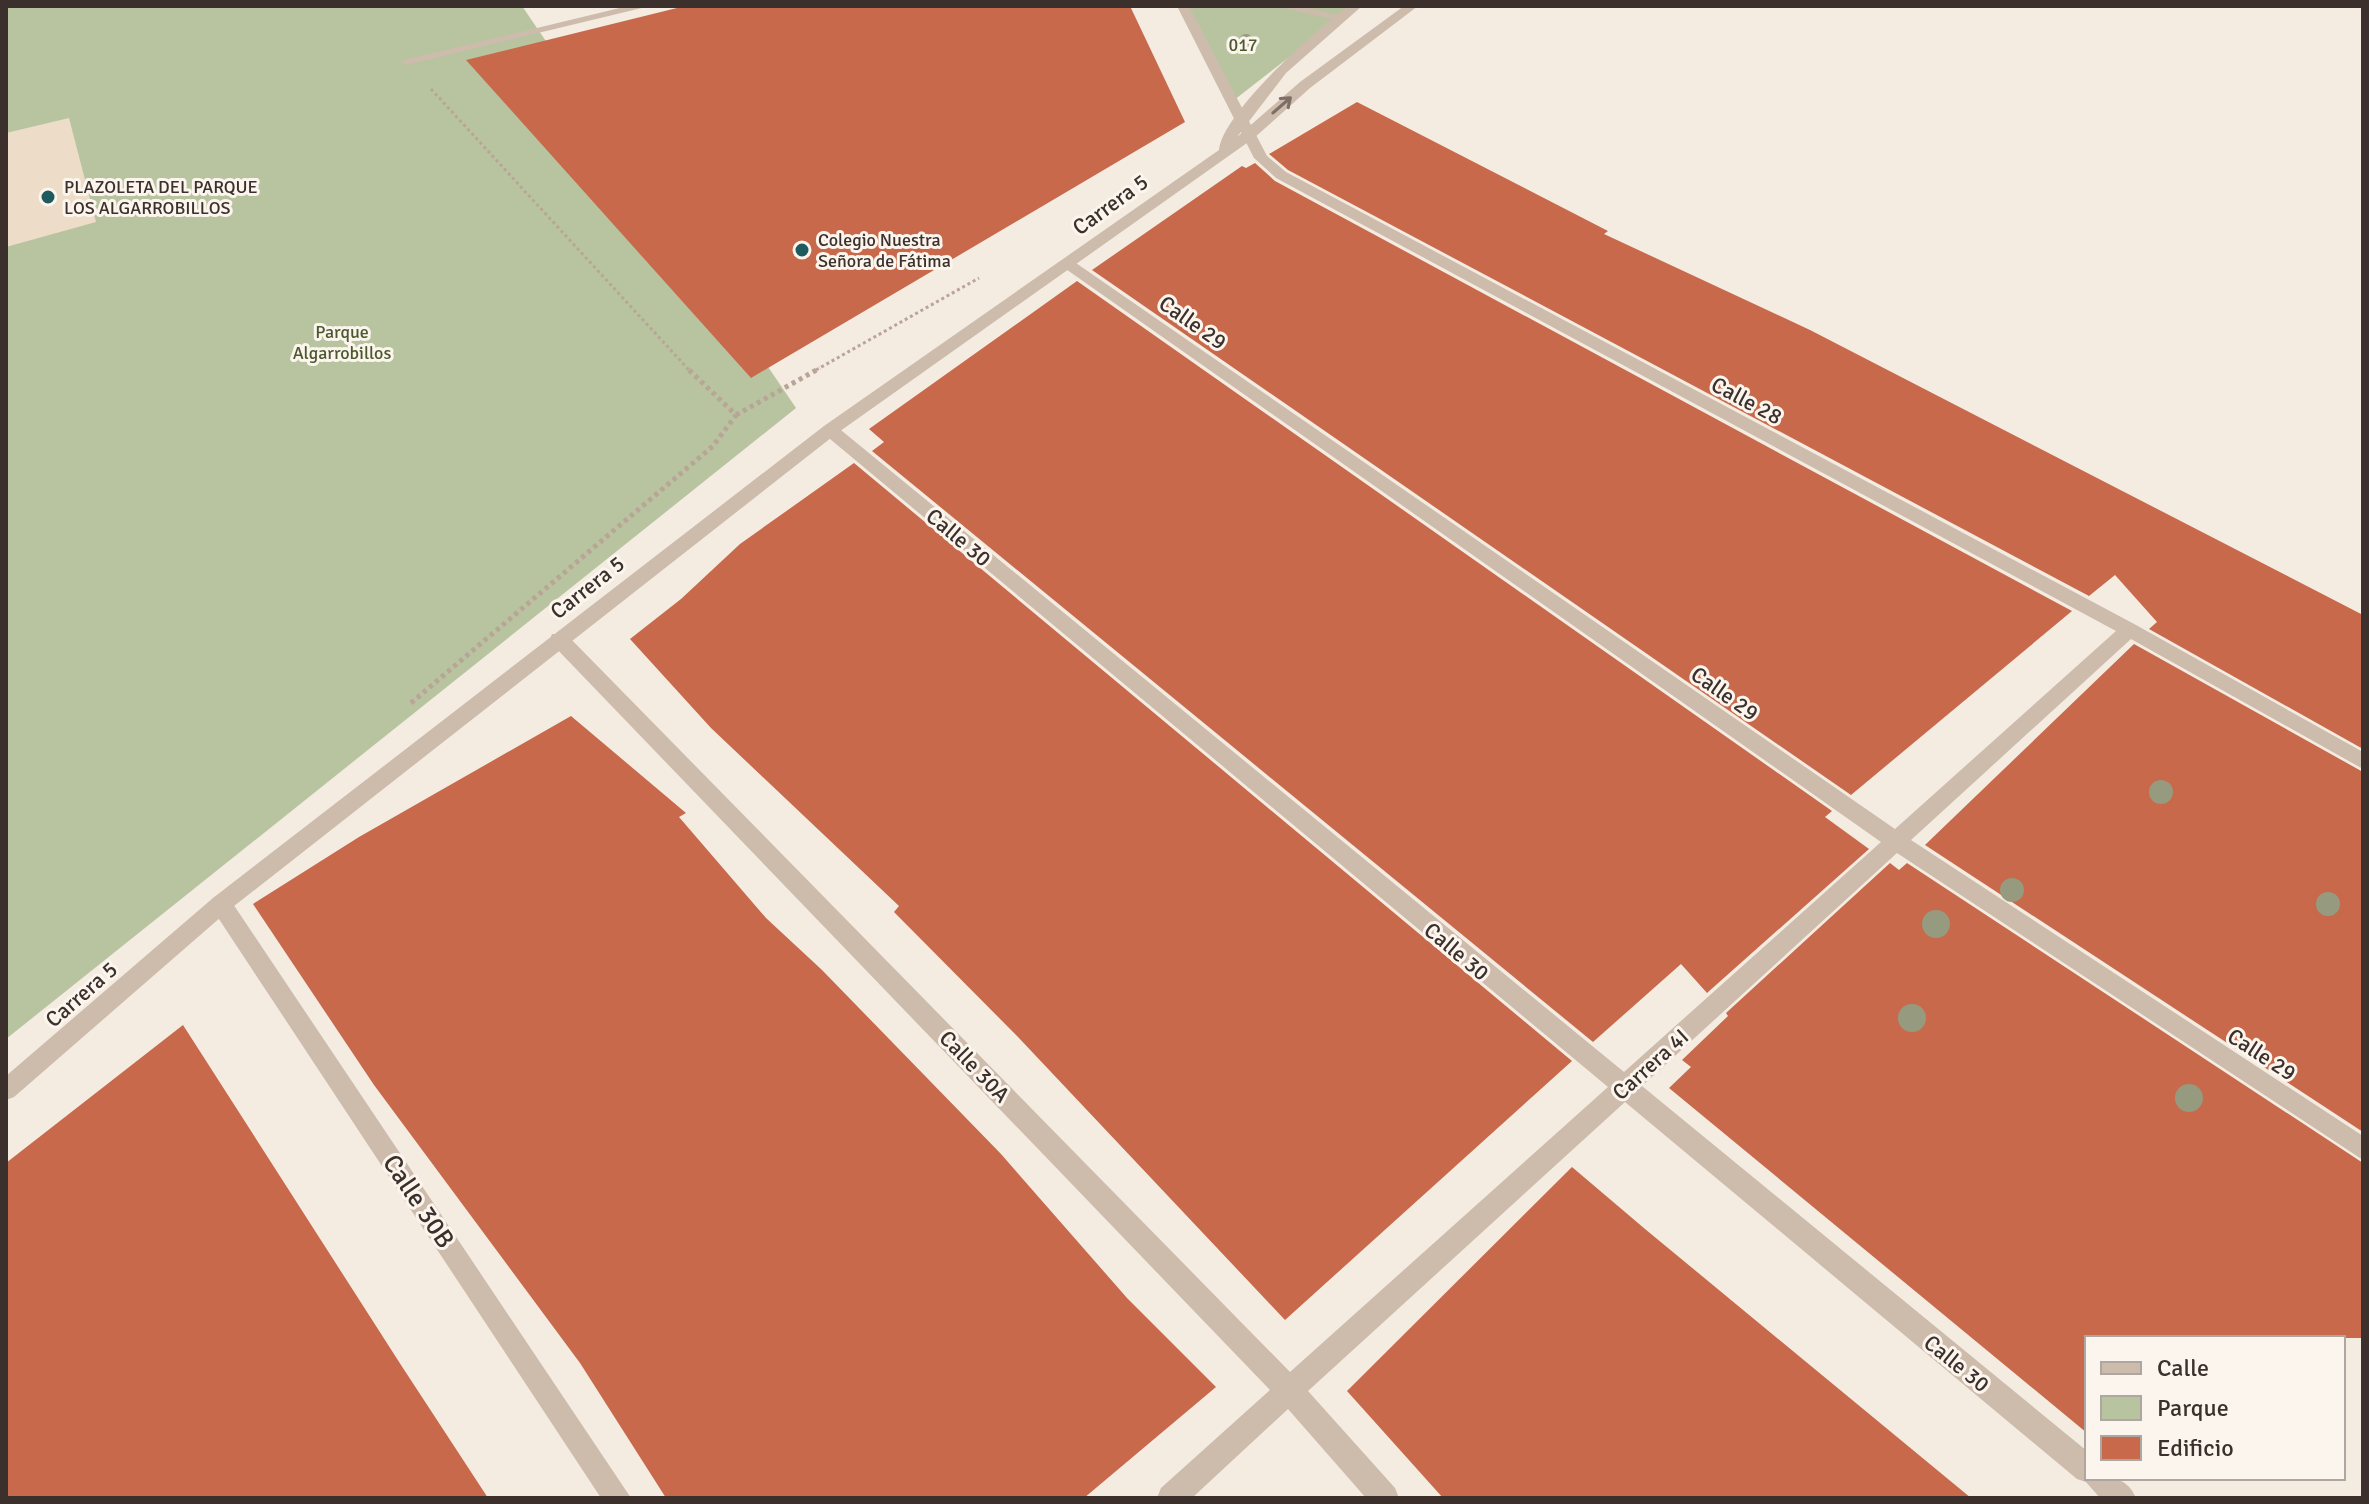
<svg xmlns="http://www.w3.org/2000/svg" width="2369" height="1504" viewBox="0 0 2369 1504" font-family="Signika,sans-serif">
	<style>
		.green { fill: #b8c4a0 }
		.plaza { fill: #ecdcc8 }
		.building { fill: #c8694b }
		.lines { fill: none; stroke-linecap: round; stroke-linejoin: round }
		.path-far1 { stroke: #b9a596; stroke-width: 3; stroke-dasharray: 3 3; stroke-linecap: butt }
		.path { stroke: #b9a596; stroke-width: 5; stroke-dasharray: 4 4; stroke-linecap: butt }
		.minor { fill: #cdbbac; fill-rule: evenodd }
		.tertiary { fill: #cdbbac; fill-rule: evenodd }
		.tree { fill: #969b7f }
		.oneway { stroke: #7d6f65 }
		.poi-dot { fill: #1f5a5e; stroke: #fbf5ee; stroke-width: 3 }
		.labels { text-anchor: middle; stroke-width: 6; stroke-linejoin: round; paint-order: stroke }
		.far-park-label { font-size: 18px; fill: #4a5a2e; stroke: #fbf5ee }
		.far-poi-label { font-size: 18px; fill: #3b302b; stroke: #fbf5ee; text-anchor: start }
		.street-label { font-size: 22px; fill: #3b302b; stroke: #fbf5ee }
		.near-street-label { font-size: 26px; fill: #3b302b; stroke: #fbf5ee }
	</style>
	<rect width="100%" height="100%" fill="#f4ebe1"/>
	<path class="green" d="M6 6H522L796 408 6 1039Z
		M1178 6H1355L1229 104Z"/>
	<path class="plaza" d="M69 118 96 222 6 247V133Z"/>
	<path class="building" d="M685 6H1130L1185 122 751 378 466 60Z
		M1357 102 1608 231 1604 234 1810 330 2363 615V749L2149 629 2157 622 2115 575 2089 596 1288 170 1269 154Z
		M1255 163 1275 181 2072 611 1851 795 1092 270 1242 166 1246 168Z
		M1077 281 1832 811 1825 817 1869 849 1707 993 1681 964 1593 1042 872 451 884 442 869 429Z
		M854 463 1572 1061 1285 1320 1018 1037 894 912 899 906 711 728 630 639 681 599 740 544Z
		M2134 644 2363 772V1132L1925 845Z
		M571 716 686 813 679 817 766 918 822 970 1001 1154 1127 1298 1216 1387 1084 1498H666L580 1363 374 1085 253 904 359 837Z
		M1890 863 1899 870 1907 863 2363 1163V1338H2087V1433L1669 1088 1691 1067 1682 1060 1728 1016 1726 1013Z
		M183 1025 401 1365 488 1498H6V1163Z
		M1572 1167 1645 1229 1971 1498H1443L1347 1391Z"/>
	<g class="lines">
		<path class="path-far1" d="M431 89 689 370
			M816 370 979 278"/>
		<path class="path" d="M736 415 820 368
			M411 703 713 446 736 415 687 368"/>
		<path class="minor" d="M628 6H650L406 65 400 61Z
			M1177 6H1189L1267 156 1286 172 2136 625 2363 752V769L2131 639 1911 840 2363 1136V1160L1897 853 1642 1086 2087 1451V1478C2109 1478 2126 1475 2136 1498H2100L2086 1482 2077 1479 1625 1102 1308 1391 1395 1488 1399 1498H1366L1288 1409 1192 1498H1157L1161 1488 1270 1390 552 644 550 639 552 634H566L1290 1372 1608 1087 824 434V426H836L1624 1072 1881 842 1063 267V261H1073L1895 829 2116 631 1276 178 1254 158Z
			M1275 6H1301L1346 17 1340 21Z
			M221 895 229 898 631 1498H601L213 910 210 904 213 898Z"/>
		<path class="tertiary" d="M1348 6H1362L1286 73 1237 137 1300 82 1404 6H1418L1310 88 1254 138 836 434 229 910 14 1097 6 1100V1076L213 898 824 426 1219 150C1223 112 1316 30 1348 6Z"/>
	</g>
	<g class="tree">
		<circle cx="1246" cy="41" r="7"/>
		<circle cx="2161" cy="792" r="12"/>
		<circle cx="2012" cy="890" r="12"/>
		<circle cx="2328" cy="904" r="12"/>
		<circle cx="1936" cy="924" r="14"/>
		<circle cx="1912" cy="1018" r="14"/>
		<circle cx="2189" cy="1098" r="14"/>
	</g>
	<defs><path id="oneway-shaft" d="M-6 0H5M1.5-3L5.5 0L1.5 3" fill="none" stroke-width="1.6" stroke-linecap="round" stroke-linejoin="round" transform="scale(2)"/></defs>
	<use class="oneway" href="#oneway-shaft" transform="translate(1282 105) rotate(-41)"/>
	<g class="poi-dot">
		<circle cx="48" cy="197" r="8"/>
		<circle cx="802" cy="250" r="8"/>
	</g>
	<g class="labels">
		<g class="far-park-label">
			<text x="1243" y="51">017</text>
			<text x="342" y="338">Parque<tspan x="342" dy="21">Algarrobillos</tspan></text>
		</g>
		<g class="far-poi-label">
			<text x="64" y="193">PLAZOLETA DEL PARQUE<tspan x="64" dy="21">LOS ALGARROBILLOS</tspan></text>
			<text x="818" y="246">Colegio Nuestra<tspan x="818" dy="21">Señora de Fátima</tspan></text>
		</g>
		<g class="street-label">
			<text transform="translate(1110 204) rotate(-36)" y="8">Carrera 5</text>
			<text transform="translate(1193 322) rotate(35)" y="8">Calle 29</text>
			<text transform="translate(1747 400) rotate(28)" y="8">Calle 28</text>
			<text transform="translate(959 537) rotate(40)" y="8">Calle 30</text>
			<text transform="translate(587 587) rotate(-38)" y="8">Carrera 5</text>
			<text transform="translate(1725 693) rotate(35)" y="8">Calle 29</text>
			<text transform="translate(1457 951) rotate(40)" y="8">Calle 30</text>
			<text transform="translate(81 994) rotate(-41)" y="8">Carrera 5</text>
			<text transform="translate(2262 1054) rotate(33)" y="8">Calle 29</text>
			<text transform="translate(1650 1064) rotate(-42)" y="8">Carrera 4I</text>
			<text transform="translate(975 1066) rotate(46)" y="8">Calle 30A</text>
			<text transform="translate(1957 1363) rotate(39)" y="8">Calle 30</text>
		</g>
		<g class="near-street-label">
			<text transform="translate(419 1201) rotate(56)" y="9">Calle 30B</text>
		</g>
	</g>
	<rect width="2369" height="1504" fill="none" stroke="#3b302b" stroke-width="16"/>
	<rect x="2085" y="1336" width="260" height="144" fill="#fbf5ee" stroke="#aea6a0" stroke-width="2"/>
	<rect x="2101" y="1362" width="40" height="12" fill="#cdbbac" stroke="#aea6a0" stroke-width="2"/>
	<text x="2157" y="1376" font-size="24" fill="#3b302b">Calle</text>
	<rect x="2101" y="1396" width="40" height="24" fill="#b8c4a0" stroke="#aea6a0" stroke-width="2"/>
	<text x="2157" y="1416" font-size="24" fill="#3b302b">Parque</text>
	<rect x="2101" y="1436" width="40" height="24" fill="#c8694b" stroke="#aea6a0" stroke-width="2"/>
	<text x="2157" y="1456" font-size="24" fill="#3b302b">Edificio</text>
</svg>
